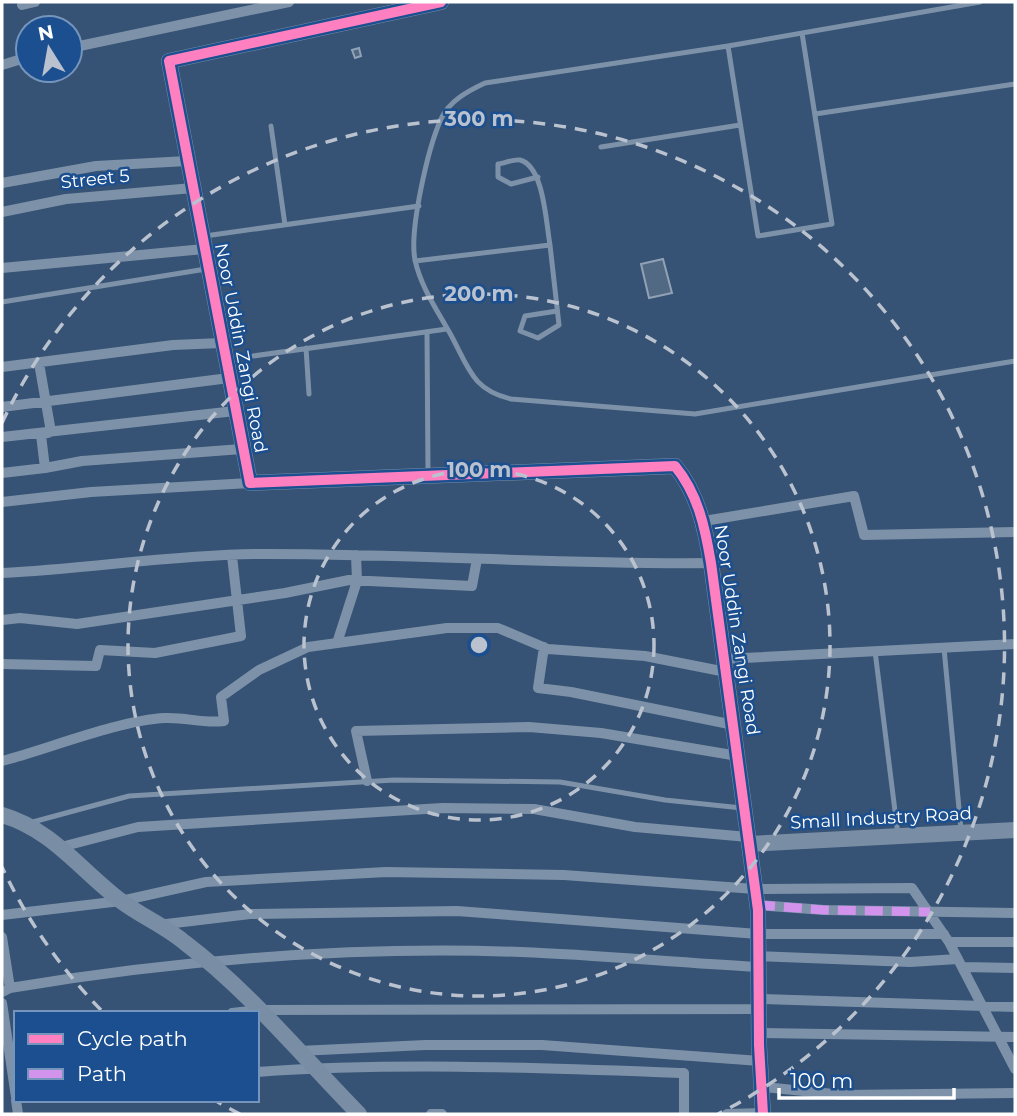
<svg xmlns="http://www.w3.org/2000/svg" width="1017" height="1116" viewBox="0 0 1017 1116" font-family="Montserrat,sans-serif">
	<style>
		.building { fill: #526984; stroke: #92a2b6; stroke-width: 2 }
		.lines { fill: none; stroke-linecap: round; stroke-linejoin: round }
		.lane { stroke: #7d92a8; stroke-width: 5 }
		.street { stroke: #7d92a8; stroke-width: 10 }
		.secondary { stroke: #798da4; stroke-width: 16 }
		.quiet { stroke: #d193ec; stroke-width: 9; stroke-dasharray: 18 9; stroke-linecap: butt }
		.cycleway-casing { stroke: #1b4f8f; stroke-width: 15 }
		.cycleway { stroke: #ff80c0; stroke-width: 10 }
		.ring { fill: none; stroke: #b9c2ce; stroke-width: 3.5; stroke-dasharray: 12 9 }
		.labels { text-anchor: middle; stroke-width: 5; stroke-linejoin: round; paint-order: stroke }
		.street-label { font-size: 18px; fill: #fff; stroke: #1b4f8f }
		.centre { fill: #b9c2ce; stroke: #1b4f8f; stroke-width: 3.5 }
		.ring-label { font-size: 21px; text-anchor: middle; font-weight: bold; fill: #b9c2ce; stroke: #1b4f8f; stroke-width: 5; stroke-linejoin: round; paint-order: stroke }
	</style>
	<rect width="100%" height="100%" fill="#365274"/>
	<path class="building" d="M359 48 361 56 355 58 352 50Z
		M663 259 672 293 649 298 641 264Z"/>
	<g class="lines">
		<path class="lane" d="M980 2 728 46 485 83C468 91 449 101 441 119 428 148 409 230 415 260 421 288 439 313 452 337 469 369 473 390 511 399L695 414 1015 361
			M728 46 758 236 832 224 802 33
			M815 114 1015 84
			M271 126 285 225
			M601 147 740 125
			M205 236 419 206
			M550 245 559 325 538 338 520 331 525 316 557 311
			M415 261 550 245C546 223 544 166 520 160 514 159 505 163 498 164V177L511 184 538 177
			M2 302 206 269
			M427 332 428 472
			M306 348 309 394
			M253 356 447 329
			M944 648 961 830
			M875 651 898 835
			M29 823 129 796 394 780 560 782 665 800 742 808"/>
		<path class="street" d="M22 5 35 2
			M70 48 289 2
			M2 65 28 57
			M2 183 96 166 187 161
			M2 212 66 199 193 188
			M2 268 204 249
			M39 363 51 432 41 435 45 468 82 461 242 449
			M2 367 173 345 222 343
			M2 407 229 378
			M2 437 235 411
			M2 473 45 468
			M2 502 91 492 250 483
			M704 521 854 496 864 535 1015 532
			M2 573C86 569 171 555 255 554 407 553 559 565 711 563
			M2 620 20 618 77 624 285 593 349 580 472 586 477 559
			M337 643 357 581 356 555
			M544 647 538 688 571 692 734 725
			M724 659 1015 644
			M2 664 96 666 100 650 155 653 241 636 232 556
			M2 761C48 749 120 720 165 718 186 717 204 724 224 721L221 697 259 670 308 647 447 628H498L548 649 645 656 726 672
			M367 781 356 731 529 727 601 733 738 756
			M61 847 138 827 442 808 534 809 635 827 748 837
			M757 905 824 910 1015 913
			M2 915 121 901 206 882 386 872 564 875 755 889 912 888 949 942 1015 1069
			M158 925 250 914 457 911 758 934H944
			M2 937 10 988 2 992
			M949 942H1015
			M758 956 910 962 958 959
			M963 967 1015 968
			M10 988C178 960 350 946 521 952 600 955 679 963 758 967
			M759 999 1015 1007
			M2 1003 16 1097
			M232 1013 259 1010 759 1009
			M759 1033 1015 1037
			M299 1051 425 1045H542L760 1061
			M257 1072C399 1062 542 1068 684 1073V1114
			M764 1087 843 1095 1015 1093
			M16 1100 18 1114
			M431 1114H442
			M727 1114 763 1113"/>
		<path class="secondary" d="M441 2 169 61 250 483 675 466C698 494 705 527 711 563L758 910 759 1045 763 1114
			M2 815C53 830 80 870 121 901 141 916 165 926 184 942 249 991 302 1056 359 1114
			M749 844 1015 830"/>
		<path class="quiet" d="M757 905 824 910 930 912"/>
		<defs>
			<path id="cycleway" d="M441 2 169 61 250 483 675 466C698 494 705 527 711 563L758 910 759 1045 763 1114"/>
		</defs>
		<use href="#cycleway" class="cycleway-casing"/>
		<use href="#cycleway" class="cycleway"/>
	</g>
	<g class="ring">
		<circle cx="479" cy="645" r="175"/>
		<circle cx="479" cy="645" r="351"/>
		<path d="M240 1114A526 526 0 0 1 216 1101M101 1010A526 526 0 0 1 2 867M2 423A526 526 0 1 1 718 1114"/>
	</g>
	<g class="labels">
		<g class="street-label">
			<text transform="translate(95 179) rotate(-6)" y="6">Street 5</text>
			<text transform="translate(241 348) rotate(79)" y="6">Noor Uddin Zangi Road</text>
			<text transform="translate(737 630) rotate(81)" y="6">Noor Uddin Zangi Road</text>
			<text transform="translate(881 818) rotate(-3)" y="6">Small Industry Road</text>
		</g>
	</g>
	<circle cx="479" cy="645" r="10" class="centre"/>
	<g class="ring-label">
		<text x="479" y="126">300 m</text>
		<text x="479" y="301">200 m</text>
		<text x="479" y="477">100 m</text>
	</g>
	<rect width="1017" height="1116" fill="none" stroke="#ffffff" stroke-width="7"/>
	<rect x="14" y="1011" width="245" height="91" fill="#1b4f8f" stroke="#7695bc" stroke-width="2"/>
	<rect x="28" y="1034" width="35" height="10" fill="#ff80c0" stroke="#7695bc" stroke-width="2"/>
	<text x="77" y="1046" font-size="21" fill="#ffffff">Cycle path</text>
	<rect x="28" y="1069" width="35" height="10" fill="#d193ec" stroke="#7695bc" stroke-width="2"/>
	<text x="77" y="1081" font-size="21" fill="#ffffff">Path</text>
	<g transform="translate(49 49) rotate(349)"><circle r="33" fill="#1b4f8f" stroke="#7695bc" stroke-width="2"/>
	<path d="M0-5L12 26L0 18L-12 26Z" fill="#b9c2ce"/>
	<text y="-10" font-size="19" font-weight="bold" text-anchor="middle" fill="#ffffff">N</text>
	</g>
	<path d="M779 1088v10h175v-10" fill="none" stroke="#ffffff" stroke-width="3.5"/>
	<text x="790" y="1088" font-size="21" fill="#ffffff" stroke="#1b4f8f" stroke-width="5" paint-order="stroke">100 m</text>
</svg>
